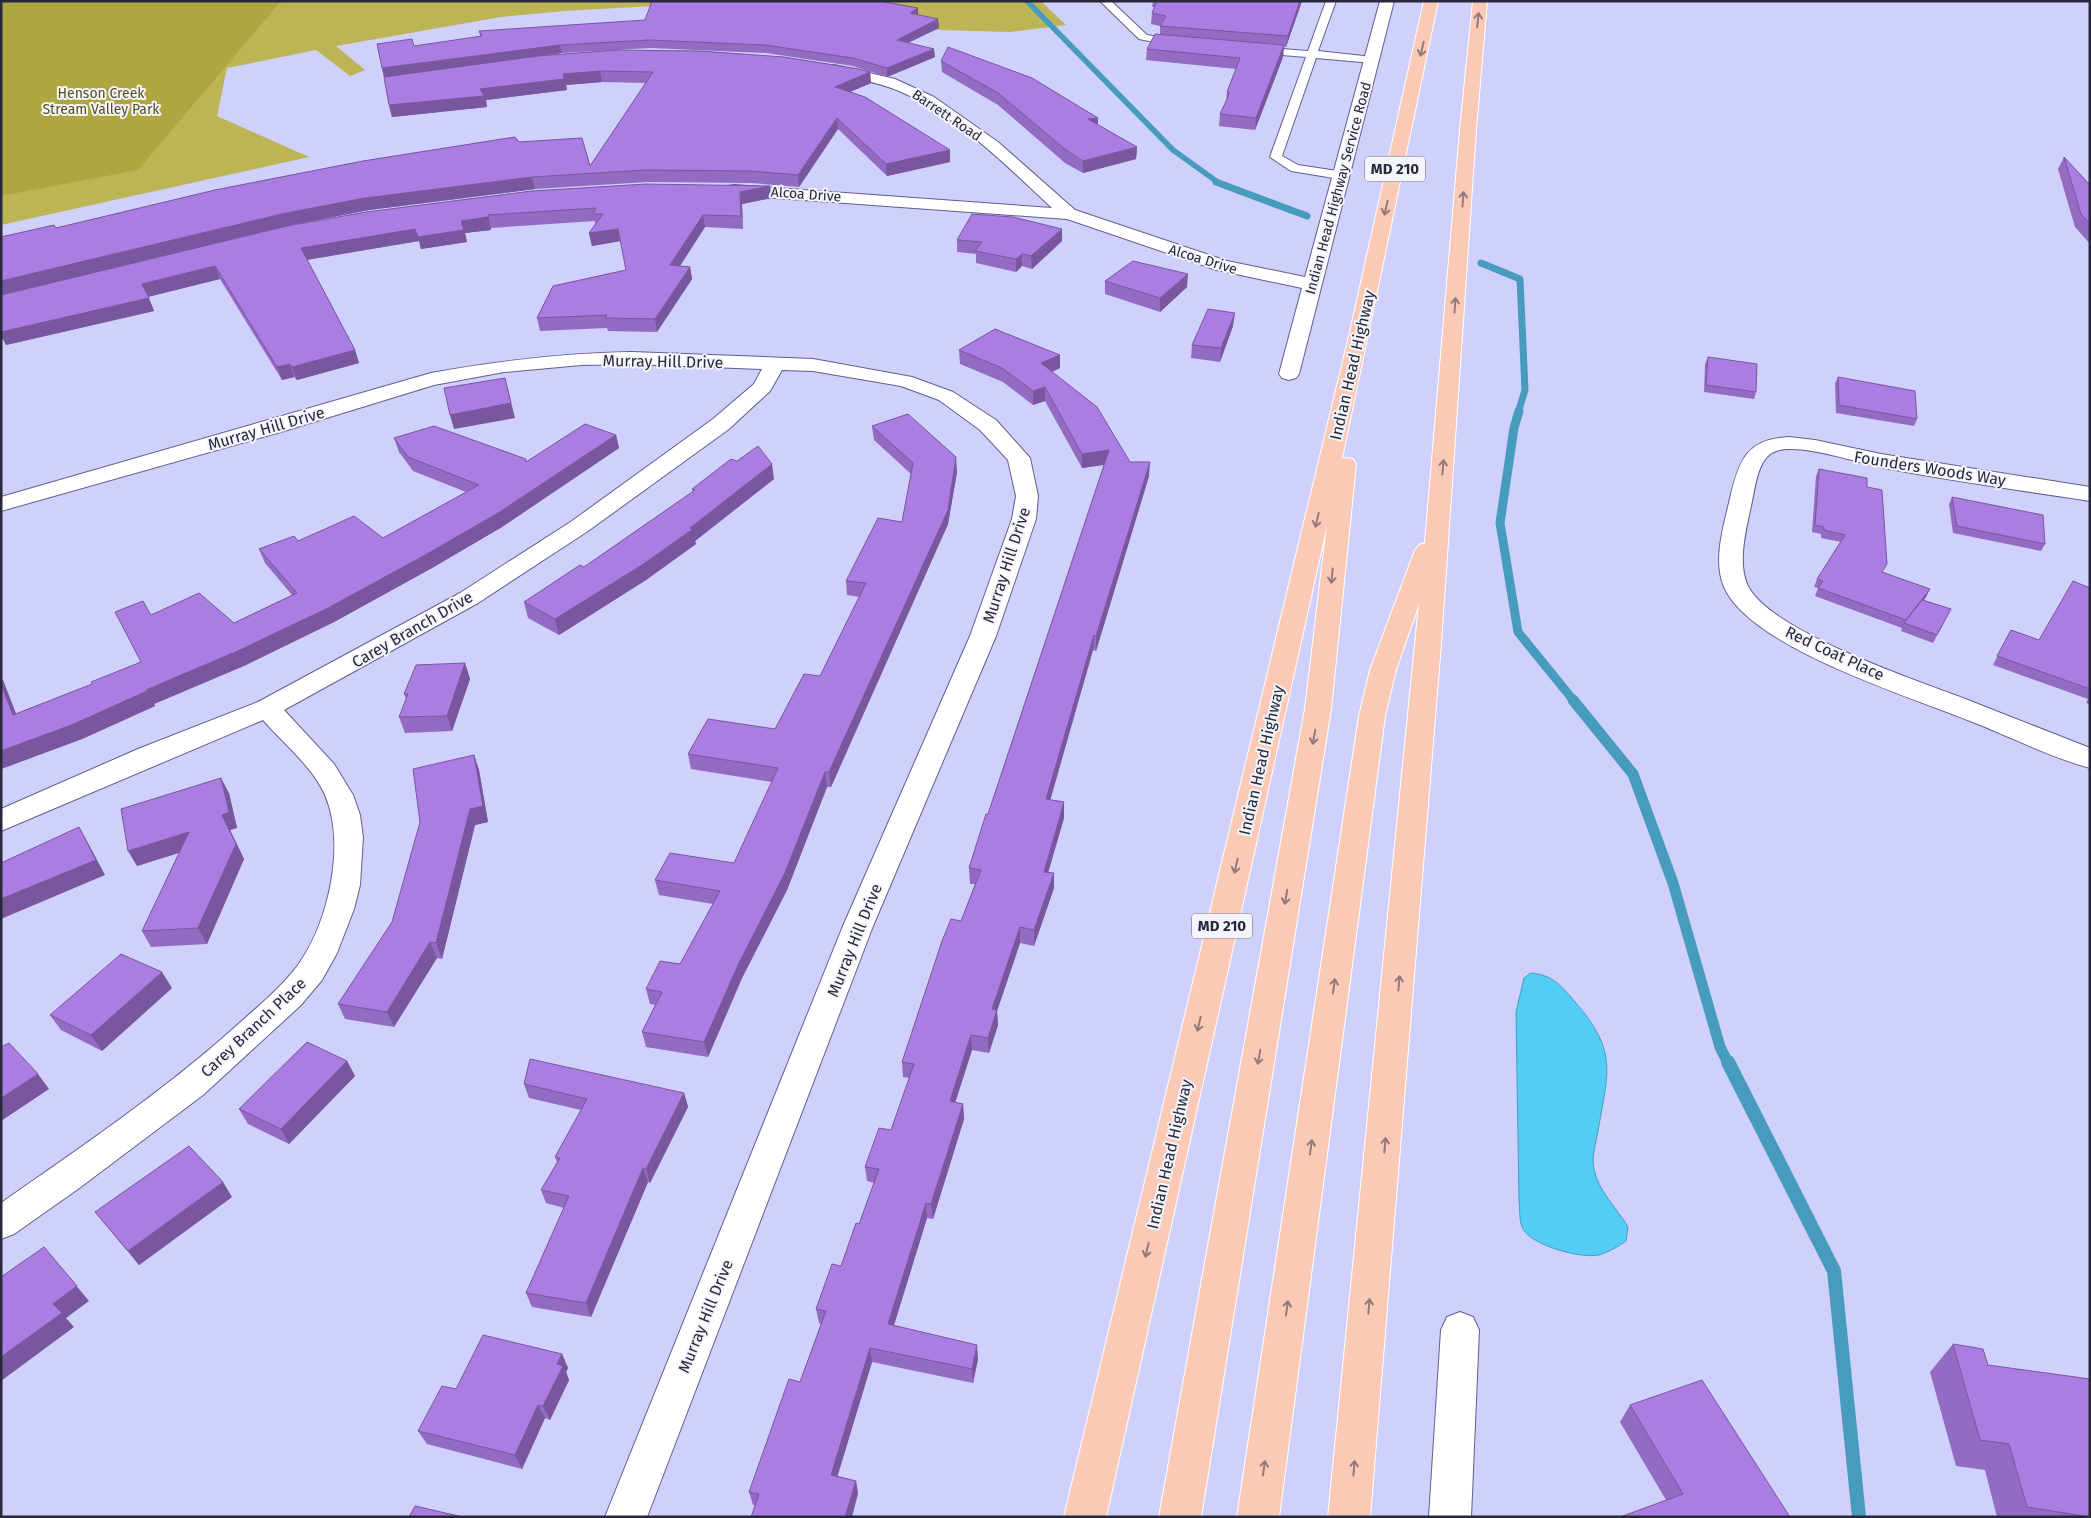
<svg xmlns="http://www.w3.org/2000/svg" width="2091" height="1518" viewBox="0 0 2091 1518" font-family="'Fira Sans',sans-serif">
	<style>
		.green { fill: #bdb455 }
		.forest { fill: #afa642 }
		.water { fill: #54cdf6; stroke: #479cbe }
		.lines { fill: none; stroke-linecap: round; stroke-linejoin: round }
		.stream-far4 { stroke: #479cbe; stroke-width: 5.5 }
		.stream-far3 { stroke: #479cbe; stroke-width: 7 }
		.stream-far2 { stroke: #479cbe; stroke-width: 9 }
		.stream-far1 { stroke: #479cbe; stroke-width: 11 }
		.stream { stroke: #479cbe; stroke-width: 14 }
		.service-casing { stroke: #605f8f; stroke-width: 2 }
		.minor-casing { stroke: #605f8f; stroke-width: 2 }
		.trunk-casing { stroke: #fff; stroke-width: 2 }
		.service { fill: #fff; fill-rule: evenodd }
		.minor { fill: #fff; fill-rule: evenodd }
		.trunk { fill: #fbcab6; fill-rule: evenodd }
		.wall { fill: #936bc2 }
		.shaded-wall { fill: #78579e }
		.building { fill: #ab7ce1; stroke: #78579e }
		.oneway { stroke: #92797a }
		.labels { text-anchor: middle; stroke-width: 4; stroke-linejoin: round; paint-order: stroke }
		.far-park-label { font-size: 14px; fill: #55501c; stroke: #f4f5fa }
		.far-street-label { font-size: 14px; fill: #28283d; stroke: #f4f5fa }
		.shield { fill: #f4f5fa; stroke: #656676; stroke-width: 1 }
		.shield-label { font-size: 15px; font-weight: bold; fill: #28283d }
		.street-label { font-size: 16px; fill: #28283d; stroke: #f4f5fa }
	</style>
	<rect width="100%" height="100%" fill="#cfd0fb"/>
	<path class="green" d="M1 1H1041L1066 25 1010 32 905 29 653 6 564 11 501 17 336 46 365 70 350 76 316 50 227 68 217 116 309 157 1 225Z"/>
	<path class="forest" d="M1 1H281L138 170 1 196Z"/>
	<path class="water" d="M1531 973C1554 975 1562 987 1576 1003 1618 1052 1608 1072 1598 1131 1596 1142 1591 1158 1594 1169 1598 1191 1617 1208 1628 1227L1626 1241C1618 1247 1608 1252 1599 1255 1581 1259 1529 1245 1522 1227 1519 1219 1520 1208 1519 1200L1516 1012 1524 978Z"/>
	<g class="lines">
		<path class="stream-far4" d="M1027 1 1173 150 1219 183"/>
		<path class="stream-far3" d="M1216 182 1307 216
			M1481 263 1520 279 1525 390 1518 413"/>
		<path class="stream-far2" d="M1519 411 1514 428 1500 523 1518 632 1574 701"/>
		<path class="stream-far1" d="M1573 700 1633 774 1673 883 1720 1047 1728 1063"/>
		<path class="stream" d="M1728 1062 1834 1271 1859 1517"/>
		<defs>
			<path id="service" d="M1100 1H1111L1147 35 1179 41 1184 44 1179 47 1139 39Z
				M1326 1H1336L1318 51 1373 57 1378 60 1373 63 1316 58 1282 156 1298 165 1344 172 1346 175 1340 179 1291 171 1270 157 1306 57 1258 53 1253 50 1258 47 1308 51Z"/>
			<path id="minor" d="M1380 1H1394L1299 374 1296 378 1289 380 1282 378 1279 374 1302 288 1217 270 1067 219 734 195 728 194 726 190 728 186 734 185 1052 208C1006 165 958 116 899 91 877 82 853 78 829 72L827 69 834 65 895 79 934 97 998 142 1075 210 1227 261 1305 277Z
				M632 352 813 359 912 377 953 392 996 420 1030 458 1038 496 1036 519 996 636 873 926 647 1517H605L843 926 970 636 1012 519 1016 496 1008 460 980 430 939 400 901 386 813 371 782 370 770 391 729 429 588 531 478 603 284 710 334 764 353 795 360 815 363 837 360 885 354 909 337 953 322 980 301 1005 203 1095 78 1189 14 1234 1 1239V1203C81 1147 161 1093 234 1028 256 1008 280 989 298 965 329 922 346 844 325 795 312 766 283 743 263 720L1 831V809L138 749 258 702 460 593 572 521 713 419 754 384 762 369 632 364 581 365 504 372 434 385 284 431 1 511V497L431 373C498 361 564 353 632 352Z
				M1789 437 1815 440 1881 454 2090 487V501C2020 490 1950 481 1880 467 1855 462 1800 443 1776 451 1757 457 1755 490 1751 506 1746 530 1737 563 1748 586 1771 632 1918 681 1968 700 2008 716 2049 732 2090 748V768C2049 757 2009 736 1970 721 1909 696 1751 648 1724 587 1712 559 1725 522 1731 494 1740 457 1749 439 1789 437Z
				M1460 1312 1473 1317 1479 1330 1471 1517H1429L1441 1330 1447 1317Z"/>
			<path id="trunk" d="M1424 1H1438L1342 458 1353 459 1356 464 1331 709 1201 1517H1159L1305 709 1327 525 1106 1517H1064L1349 336Z
				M1473 1H1487L1476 130 1441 644 1370 1517H1328L1419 604 1396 670 1385 716 1279 1517H1237L1359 716 1370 670 1415 550 1419 545 1425 543 1460 130Z"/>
		</defs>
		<use href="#service" class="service-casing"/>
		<use href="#minor" class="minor-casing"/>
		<use href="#trunk" class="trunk-casing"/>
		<use href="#service" class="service"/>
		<use href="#minor" class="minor"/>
		<use href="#trunk" class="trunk"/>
	</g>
	<path class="wall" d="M1153 1H1302L1286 47H1284L1283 57 1255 130 1219 126 1220 114 1226 101 1227 92 1236 69 1146 60 1147 49 1160 34V26L1151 24 1152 13 1154 7H1152Z
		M918 15 938 19 939 28 908 43 935 57 887 77 853 66 766 53 650 48 562 53 384 77 382 68 480 36 479 31Z
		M617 50 700 51 784 57 859 69 870 72 871 83 850 92 865 97 950 150V162L887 176 838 129 799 187 751 183 648 182 535 189 369 210 291 225 22 290 287 226 366 212 532 191 646 184 770 186 772 198 742 204 743 229 705 227 680 266 690 267 692 279 657 332 608 331 607 328 540 331 537 318 553 286 626 270 621 241 592 246 589 233 595 224V221L491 228V230L465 233 467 242 421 249 419 241 307 260 355 350 359 363 297 380 294 377 282 380 220 279 148 297 154 311 6 345 3 339 1 340V237L54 225 56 228 215 190 363 161 515 137 519 142 582 138 590 166 646 83 602 82 566 85 567 90 486 100 487 107 392 117 389 105 384 77 538 56Z
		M941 61 1098 118V125L1137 147 1136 159 1083 173 1065 163 998 105 942 72Z
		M2064 157 2090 185V244L2075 227 2058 169Z
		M957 240 1062 241 1032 269 1022 266 1016 272 976 263V254L957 252Z
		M1105 281 1187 287 1160 312 1105 294Z
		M1233 326 1220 362 1191 358 1192 345Z
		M959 350 1060 355V368L1052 372 1130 462 1149 476 1096 651 1093 650 1050 800 1064 802V818L1048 872 1054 888 1034 946 1020 943 997 1011 998 1025 989 1053 972 1050 955 1102 963 1104 964 1119 933 1219 927 1218 894 1325 978 1359 973 1383 872 1362 837 1476 856 1481 858 1494 755 1505H753L749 1492 800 1382 821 1324 819 1323 816 1309 841 1266 859 1224 874 1183 867 1181 865 1167 891 1130 910 1078 903 1077 902 1062 961 921 975 884H970L969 868 988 814 1104 465 1082 468 1045 401 1033 405 1003 382 960 364Z
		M1708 357 1756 392 1754 399 1704 392 1705 364Z
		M1838 377 1917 419 1914 426 1836 413 1835 384Z
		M872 426 957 472 948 524 831 787H827L787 890 742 978 708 1057 646 1047 642 1032 655 1005 650 1004 646 989 680 964 713 904 659 895 655 880 734 863 772 782 691 769 688 754 775 729 820 676 860 597 847 595 846 581 902 522 911 474 874 440Z
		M616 435 619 448 502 527 432 568 334 622 246 665 154 704 155 706 82 739 1 769V678L16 714 92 684 141 662 151 615 234 623 292 595 265 563 259 549 298 541 383 538 466 492 413 471 399 452 394 438 526 462Z
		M1819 469 1867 487 1883 573 1926 597 1924 600 1951 609 1933 643 1901 631 1902 628 1815 596 1818 588 1814 587 1817 579 1841 542 1821 538V534L1812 532 1816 476Z
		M774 479 695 541 696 544 646 580 559 635 528 618 524 602 584 567 693 492 692 489Z
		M1952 497 2045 544 2041 551 1953 533 1949 504Z
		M2090 588V704L2086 703 2088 699 1993 665 2011 630 2039 640Z
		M465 663 470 679 452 731 405 733 399 717 406 699 404 694Z
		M474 755 479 770 488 822 475 825 442 959 437 958 394 1027 345 1019 338 1004 392 922Z
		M229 793 237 828 230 830 244 859 207 944 151 947 142 931 179 853 137 866Z
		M172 988 102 1051 61 1030 50 1015Z
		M347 1061 355 1076 289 1144 248 1124 239 1109Z
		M524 1084 684 1093 688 1107 650 1183 648 1182 591 1317 532 1307 526 1293 564 1208 546 1203 541 1190 557 1162 555 1157 581 1110 529 1098Z
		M232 1197 139 1265 95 1212Z
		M1953 1344 1988 1365 2090 1517H1997L1985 1470 1956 1466 1930 1372Z
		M562 1354 568 1368 566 1372 569 1380 550 1420 545 1418 522 1469 427 1444 418 1431 456 1389Z
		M1630 1405 1790 1517 1666 1500 1620 1422Z"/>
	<path class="shaded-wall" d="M1300 1H1302L1286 47 1288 36Z
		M918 8V16L910 13Z
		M938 19 939 28 897 48V40Z
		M560 45 562 53 384 77 382 68Z
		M1284 45 1283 57 1255 130 1256 118Z
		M934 49 935 57 887 77V68Z
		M600 71 602 82 566 85 567 90 486 100 487 107 392 117 389 105 563 74Z
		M870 72 871 83 836 98 835 87Z
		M837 118 838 129 799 187 798 175Z
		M1098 118V130L1088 119Z
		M1137 147 1136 159 1083 173V161Z
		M950 150V162L887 176 886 164Z
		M532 177 535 189 369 210 291 225 1 295V281L286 213 365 198Z
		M770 186 772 198 742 204 743 229 740 192Z
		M488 215 491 230 465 233 467 242 421 249 419 241 305 260 301 248 415 229Z
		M703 215 705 227 672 278 670 265Z
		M618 229 621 241 592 246 589 233Z
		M1062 229V241L1032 269 1031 256Z
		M1022 254V266L1016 272V259Z
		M215 266 220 279 147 297 142 284Z
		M690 267 692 279 657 332 655 319Z
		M1188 274 1187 287 1160 312V298Z
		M149 298 154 311 6 345 3 339 1 340V332Z
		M1235 313 1233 326 1220 362 1221 348Z
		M355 350 359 363 297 380 292 367Z
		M1060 355V368L1041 377V363Z
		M290 364 294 377 282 380 277 367Z
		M505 378 515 418 454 429 450 415Z
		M1045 387V401L1033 405V391Z
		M616 435 619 448 502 527 432 568 334 622 246 665 154 704 155 706 82 739 1 769V751L146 690Z
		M1109 450V464L1082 468V454Z
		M956 457 957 472 948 524 831 787 829 772Z
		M1150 462 1149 476 1096 651V636Z
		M772 464 774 479 695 541 696 544 646 580 559 635 555 619 690 528Z
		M1930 589 1926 597 1905 624 1904 623 1902 628 1906 620Z
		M1094 635 1093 650 1046 815V799Z
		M465 663 470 679 452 731 447 716Z
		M1 678 3 680 22 729 13 715 1 684Z
		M474 755 479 770 488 822 475 825 442 959 436 943Z
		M825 772 827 787 787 890 742 978 708 1057 704 1042Z
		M221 778 229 793 237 828 230 830 244 859 207 944 198 928 222 815Z
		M1064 802V818L1044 887V872Z
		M79 827 88 843 105 875 1 919V899Z
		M189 832 197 847 137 866 128 851Z
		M1054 873V888L1034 946V930Z
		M1020 927V943L997 1011 998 1025 989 1053 988 1038 992 1009Z
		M430 942 437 958 394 1027 387 1012Z
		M162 972 172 988 102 1051 91 1035Z
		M971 1035 972 1050 951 1116 950 1101Z
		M347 1061 355 1076 289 1144 281 1129Z
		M38 1074 49 1089 1 1121V1098Z
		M684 1093 688 1107 650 1183 646 1169Z
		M963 1104 964 1119 933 1219 931 1204Z
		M643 1168 648 1182 591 1317 586 1303Z
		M223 1182 232 1197 139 1265 128 1251Z
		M926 1203 927 1218 890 1338 888 1324Z
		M44 1247 89 1301 66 1318 74 1327 1 1381V1357L53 1304Z
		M977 1345 978 1359 973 1383 972 1369Z
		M870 1348 872 1362 834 1488 831 1475Z
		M562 1354 568 1368 566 1372 569 1380 550 1420 543 1406 557 1364Z
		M538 1405 545 1418 522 1469 515 1455Z
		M856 1481 858 1494 852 1517H845Z"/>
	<path class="building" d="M652 1H879L918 8 910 13 938 19 897 40 934 49 887 68 853 58 765 45 649 40 560 45 382 68 377 44 412 39 414 46 482 36 479 31 645 20Z
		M1157 1H1300L1288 36 1160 26 1166 16 1152 13Z
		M1155 34 1284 45 1256 118 1220 114 1228 97 1229 92H1227L1240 58 1147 49Z
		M948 47 1032 78 1098 118 1088 119 1137 147 1083 161 1066 150 998 93 941 61Z
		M617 50 700 51 784 57 859 69 870 72 835 87 865 97 950 150 886 164 837 118 798 175 750 171 646 170 532 177 365 198 286 213 1 281V237L54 225 56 228 215 190 363 161 515 137 519 142 582 138 590 166 653 72 600 71 563 74 564 79 480 89 484 96 389 105 384 77 538 56Z
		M2064 157 2090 185V224L2081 214Z
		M646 184 770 186 740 192 741 216 703 215 670 265 690 267 655 319 605 318 607 315 537 318 553 286 626 270 618 229 589 233 603 214H593L596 208 488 215V217L461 221 464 230 418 237 415 229 301 248 355 350 292 367 290 364 277 367 215 266 142 284 149 298 1 332V295L287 226 366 212 532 191Z
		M972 214 1013 217 1062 229 1031 256 1022 254 1016 259 975 251 982 242 957 240Z
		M1133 261 1188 274 1160 298 1105 281Z
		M1208 309 1235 313 1221 348 1192 345Z
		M995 329 1060 355 1041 363 1097 407 1130 462H1150L1096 636 1094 635 1046 799 1064 802 1044 872 1054 873 1034 930 1020 927 992 1009 997 1010 988 1038 971 1035 950 1101 963 1104 931 1204 926 1203 888 1324 977 1345 972 1369 870 1348 831 1475 856 1481 845 1517H751L759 1494 749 1492 789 1379 800 1382 826 1311 816 1309 832 1264 841 1266 856 1223 859 1224 879 1169 865 1167 879 1128 891 1130 914 1064 902 1062 942 941 951 919 961 921 981 870 969 868 986 814H988L1109 450 1082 454 1045 387 1033 391 1002 368 959 350Z
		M1708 357 1757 364 1756 392 1706 385Z
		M1838 377 1915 391 1917 419 1839 405Z
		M505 378 511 403 450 415 444 388Z
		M908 414 956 457 948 510 829 772H825L784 875 739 963 704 1042 642 1032 662 992 646 989 660 961 680 964 720 891 655 880 670 853 734 863 778 768 688 754 708 719 775 729 804 674 820 676 866 583 846 581 878 518 902 522 913 463 872 426Z
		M585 424 616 435 498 513 427 554 328 608 240 650 146 690 147 691 74 724 1 751V684L13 715 92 684 91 682 141 662 115 612 143 601 151 615 199 593 234 623 297 593 259 549 294 536 298 541 354 516 383 538 479 485 408 457 394 438 434 426 526 459V462Z
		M758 446 772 464 690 528 693 529 642 565 555 619 524 602 580 565 584 567 695 490 692 489 731 459 737 461Z
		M1819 469 1867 478V487L1882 490 1887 564 1882 572 1930 589 1906 620 1818 588 1823 581 1817 579 1845 535 1824 530V527L1815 525Z
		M1952 497 2043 515 2045 544 1957 526Z
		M2073 581 2090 588V689L1997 656 2011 630 2039 640Z
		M1922 600 1951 609 1937 635 1904 623Z
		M465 663 447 716 399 717 408 694H404L416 665Z
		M474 755 483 806 470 809 436 943 430 942 387 1012 338 1004 392 922 420 822 413 769Z
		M221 778 229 812 222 815 236 844 198 928 142 931 189 832 128 851 121 809Z
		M79 827 96 860 1 899V863Z
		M121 954 162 972 91 1035 50 1015Z
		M307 1042 347 1061 281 1129 239 1109Z
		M9 1043 38 1074 1 1098V1047Z
		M530 1059 684 1093 646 1169 643 1168 586 1303 526 1293 569 1196 541 1190 560 1158 555 1157 587 1099 524 1084Z
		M189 1146 223 1182 128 1251 95 1212Z
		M44 1247 77 1286 53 1304 62 1313 1 1357V1277Z
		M483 1335 562 1354 557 1364 563 1366 543 1406 538 1405 515 1455 418 1431 442 1386 456 1389Z
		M1953 1344 1983 1349 1988 1365 2090 1379V1517L2027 1507 2009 1444 1980 1440Z
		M1702 1380 1790 1517H1620L1683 1494 1630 1405Z
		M415 1506 463 1517H409Z"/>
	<defs><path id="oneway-shaft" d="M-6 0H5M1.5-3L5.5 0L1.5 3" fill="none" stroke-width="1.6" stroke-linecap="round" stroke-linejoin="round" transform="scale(1.25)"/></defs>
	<g class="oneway">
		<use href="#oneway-shaft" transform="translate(1478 20) rotate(-84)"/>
		<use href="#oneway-shaft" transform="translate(1422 49) rotate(103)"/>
		<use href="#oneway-shaft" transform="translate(1463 199) rotate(-86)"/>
		<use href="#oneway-shaft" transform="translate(1386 208) rotate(103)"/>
		<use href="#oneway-shaft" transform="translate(1455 305) rotate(-86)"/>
		<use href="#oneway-shaft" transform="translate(1443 467) rotate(-85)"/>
		<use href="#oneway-shaft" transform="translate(1317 520) rotate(103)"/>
		<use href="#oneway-shaft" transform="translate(1332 576) rotate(96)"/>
		<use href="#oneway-shaft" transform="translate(1314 737) rotate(100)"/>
		<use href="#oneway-shaft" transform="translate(1236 866) rotate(103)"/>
		<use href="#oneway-shaft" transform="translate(1286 897) rotate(100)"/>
		<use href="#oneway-shaft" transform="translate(1399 983) rotate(-85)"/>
		<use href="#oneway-shaft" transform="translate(1334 986) rotate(-82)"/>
		<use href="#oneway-shaft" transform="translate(1199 1024) rotate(103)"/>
		<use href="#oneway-shaft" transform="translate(1259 1057) rotate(100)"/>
		<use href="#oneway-shaft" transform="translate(1385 1145) rotate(-85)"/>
		<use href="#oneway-shaft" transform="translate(1311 1147) rotate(-82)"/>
		<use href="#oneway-shaft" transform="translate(1147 1250) rotate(103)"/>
		<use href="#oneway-shaft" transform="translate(1369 1306) rotate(-85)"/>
		<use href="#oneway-shaft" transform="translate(1287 1308) rotate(-82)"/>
		<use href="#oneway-shaft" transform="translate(1264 1468) rotate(-82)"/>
		<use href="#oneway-shaft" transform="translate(1354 1468) rotate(-85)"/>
	</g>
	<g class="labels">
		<g class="far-park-label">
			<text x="101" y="98">Henson Creek<tspan x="101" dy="16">Stream Valley Park</tspan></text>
		</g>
		<g class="far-street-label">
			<text transform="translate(947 115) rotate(34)" y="5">Barrett Road</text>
			<text transform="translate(1338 188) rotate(-75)" y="5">Indian Head Highway Service Road</text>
			<text transform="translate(806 194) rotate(4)" y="5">Alcoa Drive</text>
			<text transform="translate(1203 259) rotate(17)" y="5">Alcoa Drive</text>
		</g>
		<g class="shield">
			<rect x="1365" y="156.5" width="60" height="25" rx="4"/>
			<rect x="1192" y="913.5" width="60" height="25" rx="4"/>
		</g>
		<g class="shield-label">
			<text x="1395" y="174">MD 210</text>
			<text x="1222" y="931">MD 210</text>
		</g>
		<g class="street-label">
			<text transform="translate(663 361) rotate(1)" y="6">Murray Hill Drive</text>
			<text transform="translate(1352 365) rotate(-77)" y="6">Indian Head Highway</text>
			<text transform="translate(266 428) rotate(-16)" y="6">Murray Hill Drive</text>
			<text transform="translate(1930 468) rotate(9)" y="6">Founders Woods Way</text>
			<text transform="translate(1006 565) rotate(-72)" y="6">Murray Hill Drive</text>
			<text transform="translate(412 629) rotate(-30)" y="6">Carey Branch Drive</text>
			<text transform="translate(1835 653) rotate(25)" y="6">Red Coat Place</text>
			<text transform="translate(1261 760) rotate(-77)" y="6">Indian Head Highway</text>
			<text transform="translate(854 940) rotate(-68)" y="6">Murray Hill Drive</text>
			<text transform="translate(253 1027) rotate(-43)" y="6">Carey Branch Place</text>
			<text transform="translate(1169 1154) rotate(-77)" y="6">Indian Head Highway</text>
			<text transform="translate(705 1316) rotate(-68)" y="6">Murray Hill Drive</text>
		</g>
	</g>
	<rect width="2091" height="1518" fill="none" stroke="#28283d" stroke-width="5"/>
</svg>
